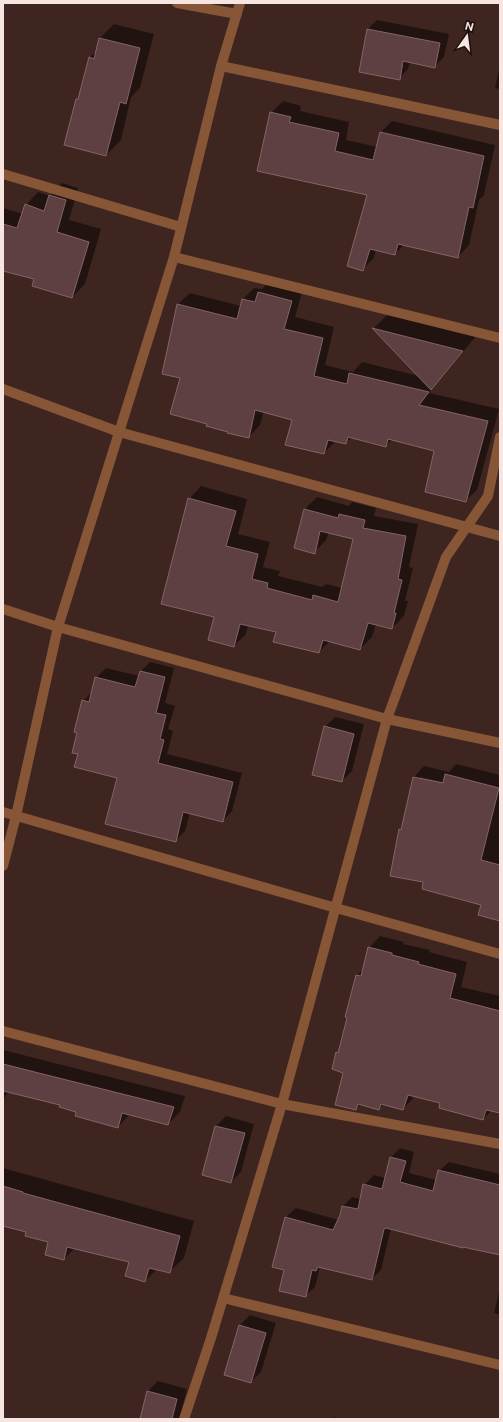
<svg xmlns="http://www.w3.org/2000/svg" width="503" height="1422" viewBox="0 0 503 1422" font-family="'Public Sans',sans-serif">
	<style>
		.shadow { fill: #0007; fill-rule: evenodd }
		.building { fill: #5e4042; stroke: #846466 }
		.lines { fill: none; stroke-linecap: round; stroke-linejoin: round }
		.minor { stroke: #865637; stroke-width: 10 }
	</style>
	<rect width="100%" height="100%" fill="#3f251f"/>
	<path class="shadow" d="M377 20 449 34 444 57 434 67 410 61 408 69 399 78 367 30Z
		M114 24 154 34 140 88 131 97 121 140 106 155 77 99 80 96 89 58 97 51 100 38Z
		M500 65V89L495 88Z
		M283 101 301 106 300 111 349 122 346 140 377 147 380 133 392 121 495 145 484 195 479 200 469 245 458 257 404 245 395 254 376 249 374 258 362 270 368 194 271 113Z
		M62 183 78 188 69 220 101 229 85 284 72 297 35 279 3 270V208L23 214 26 205 38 192 50 196Z
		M270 281 303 289 295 317 334 327 325 365 353 372 362 362 419 376 374 328 388 314 476 336 429 393 499 409 477 490 465 501 435 450 392 439 386 446 352 437 346 443 336 441 324 453 293 419 264 411 260 425 249 437 208 423 181 378 173 326 178 304 190 293 241 306 243 299 254 288 262 289Z
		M201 486 247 499 238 534 270 542 263 567 280 571 278 576 322 587 326 584 342 588 355 538 329 532 326 540 314 553 305 509 317 497 349 506 352 502 376 508 374 516 418 524 409 567 413 568 405 601H408L404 616 392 628 376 624 372 637 360 649 330 641 319 652 277 632 248 625 246 634 234 646 215 616 189 499Z
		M150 662 174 668 165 703 175 706 168 729 173 731 167 754 242 773 232 811 223 821 190 812 185 831 176 840 118 777 79 753 83 701 92 692 96 678 106 668 139 676 141 671Z
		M335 717 364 724 352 771 342 781 325 727Z
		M456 764 500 775V920L482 904 424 882 400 830 403 826 414 777 424 766 449 772ZM420 777 448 783V785L420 779Z
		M380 936 404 942 403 944 430 950 429 952 467 962 461 987 500 996V1112L492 1110 483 1119 441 1103 415 1096 403 1109 384 1104 379 1109 361 1104 356 1109 337 1053 340 1050 357 975 364 969 369 948Z
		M3 1050 185 1096 180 1112 168 1124 129 1115 118 1127 61 1104 9 1092 3 1099Z
		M226 1116 254 1124 241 1172 231 1182 216 1126Z
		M400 1148 414 1152 409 1173 437 1180 439 1171 449 1162 500 1174V1254L391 1228 381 1270 372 1279 320 1266 315 1287 305 1296 286 1269V1217L296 1208 339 1220 343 1206 352 1197 361 1199 364 1185 374 1175 386 1178 391 1157Z
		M3 1168 194 1221 184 1258 169 1272 157 1269 145 1281 130 1261 75 1248 64 1259 50 1241 28 1232 3 1225Z
		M500 1288V1315L494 1313Z
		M250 1315 276 1323 261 1372 251 1382 225 1374 240 1325Z
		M158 1381 187 1389 179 1419H141L148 1391Z
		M334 1417 344 1419H332Z"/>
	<path class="building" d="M367 29 440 43 435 68 403 61 400 80 359 72Z
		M99 38 140 48 126 104 120 102 106 156 64 145 76 99H78L89 57 94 59Z
		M270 112 291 117 289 122 339 133 335 151 373 160 380 132 484 156 473 208 469 207 458 258 398 244 395 255 370 249 363 271 347 266 367 195 257 171Z
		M49 195 66 200 57 232 89 242 72 298 32 286 34 279 3 271V224L17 228 25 204 44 211Z
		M258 292 292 301 284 329 323 338 314 376 347 384 349 373 429 392 419 405 488 421 466 502 425 492 434 451 388 439 386 447 348 437 346 444 328 440 324 454 285 445 292 420 255 410 249 438 227 433 228 432 206 426 207 424 170 414 180 378 162 374 177 304 237 319 242 299 255 302Z
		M372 328 463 351 431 390Z
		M188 498 236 511 226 546 258 554 252 579 268 583 267 588 312 600 313 595 338 602 353 539 320 531 315 554 294 548 304 509 338 518 339 514 365 520 363 528 406 536 398 579 402 580 394 613H396L392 629 368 623 360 650 323 640 319 653 273 642 276 632 240 624 234 647 208 640 214 617 161 604Z
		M140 671 165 677 156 713 166 715 160 739 164 740 158 763 233 782 223 822 183 812 176 842 105 824 117 778 74 767 78 754 72 753 77 733 74 732 82 700 89 702 95 677 135 687Z
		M324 726 354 734 342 782 312 775Z
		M445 774 499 788 481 860 500 865V921L478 915 481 905 422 889 423 882 390 876 399 829 401 830 413 777 443 783Z
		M368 947 392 953V955L419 962 418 964 456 974 450 998 500 1011V1113L486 1110 483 1120 439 1108 440 1103 408 1095 403 1110 381 1104 379 1110 358 1104 356 1110 335 1105 343 1073 332 1069 336 1052 338 1053 347 1018 345 1017 356 975 361 976Z
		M3 1064 174 1107 168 1125 122 1113 118 1128 75 1116 76 1112 59 1107 60 1105 3 1091Z
		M215 1126 245 1133 231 1183 202 1175Z
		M390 1157 406 1161 400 1182 433 1191 438 1170 500 1185V1255L463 1247V1248L386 1228 384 1229 372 1280 318 1267 316 1271 312 1270 306 1297 279 1291 284 1270 272 1267 285 1217 333 1230 340 1215 342 1206 358 1209 363 1184 382 1189Z
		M3 1186 23 1192V1193L180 1236 170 1273 149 1268 145 1282 125 1276 129 1262 67 1247 64 1260 45 1255 48 1242 25 1236 26 1232 3 1226Z
		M239 1325 266 1333 251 1383 224 1375Z
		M147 1391 177 1399 172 1419H140Z"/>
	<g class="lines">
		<path class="minor" d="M177 3 237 14
			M221 66 500 125
			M3 174 181 227
			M174 257 500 338
			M3 389 119 432 500 536
			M3 609 58 627 387 719 500 743
			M3 812 336 908 500 954
			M3 866 16 816 58 627 174 257 221 66 240 3
			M3 1031 282 1104 500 1144
			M223 1298 500 1365
			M184 1419 211 1338 282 1104 387 719 446 557 488 496 500 437"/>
	</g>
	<rect width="503" height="1422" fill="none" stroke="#f7e5e1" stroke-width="8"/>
	<g transform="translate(467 36) rotate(14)" stroke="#1d110f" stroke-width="3" paint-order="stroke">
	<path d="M0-3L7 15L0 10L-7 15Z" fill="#f7e5e1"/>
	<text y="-6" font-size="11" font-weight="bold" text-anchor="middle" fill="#f7e5e1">N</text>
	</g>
</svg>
